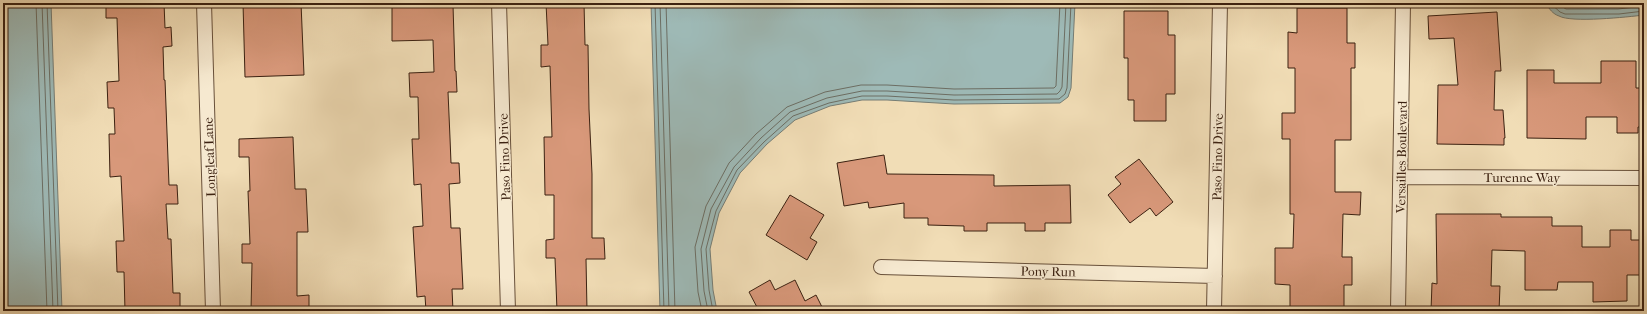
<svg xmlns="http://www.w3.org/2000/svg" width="1647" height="314" viewBox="0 0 1647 314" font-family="'IM FELL French Canon',serif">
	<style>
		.water { fill: #9ebab7; stroke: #767d75 }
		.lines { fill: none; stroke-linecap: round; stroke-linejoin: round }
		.shore { stroke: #6c6e64; stroke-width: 1 }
		.building { fill: #d8987a; stroke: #3b2111 }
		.street-casing { stroke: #68503a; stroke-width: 16 }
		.street { stroke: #f6e9d0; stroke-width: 14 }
		.labels { text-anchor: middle; stroke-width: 3; stroke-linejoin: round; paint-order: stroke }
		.street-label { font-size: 13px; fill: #3b2111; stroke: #f6e9d0 }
	</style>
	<rect width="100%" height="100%" fill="#f1ddb6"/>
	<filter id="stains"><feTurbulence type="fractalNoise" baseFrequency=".005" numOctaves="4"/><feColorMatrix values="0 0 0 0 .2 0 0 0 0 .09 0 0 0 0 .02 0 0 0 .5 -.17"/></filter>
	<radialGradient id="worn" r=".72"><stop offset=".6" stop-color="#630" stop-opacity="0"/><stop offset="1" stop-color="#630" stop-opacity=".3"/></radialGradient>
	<path class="water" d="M3 3H51L62 311H3Z
		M651 3H1075L1071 88 1068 97 1060 103 954 104 887 100H862L830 106 795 120 767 144 740 173 719 213 710 249 713 290 717 311H660Z
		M1546 3H1644V15C1628 17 1571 23 1559 16 1553 14 1549 9 1546 3Z"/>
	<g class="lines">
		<path class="shore" d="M36 3 47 311
			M42 3 53 311
			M47 3 58 311
			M655 3 664 311
			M660 3 669 311
			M666 3 675 311
			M1550 3 1560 12 1565 14H1619L1644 11
			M1556 3 1566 9H1618L1644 6
			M1566 3H1618
			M702 311 698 292 695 247 706 206 729 163 756 134 787 107 825 92 861 85H887L954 89 1054 88 1056 86 1060 3
			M708 311 704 291 701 249 711 209 734 167 761 138 790 112 827 98 862 91H887L954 95 1057 94 1060 91 1062 87 1066 3
			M713 311 709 290 706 249 716 211 737 170 764 142 793 116 829 103 862 96H887L954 100 1059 99 1065 94 1067 88 1071 3"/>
	</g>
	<path class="building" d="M106 3H164L165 28 171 27 172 46 163 47 164 80H165L169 185H177L178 204H166L168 239H171L173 293H180V311H125L124 272H117L116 241H124L121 176 110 177 109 134H115L114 108H108L107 82 119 81 117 18H106Z
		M243 3H301L304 75 245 77Z
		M546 3H584L585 45H588L589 109 592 174V238H604L605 259H586L587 311H557L555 258H546V240L554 239V195H545L544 137H552L550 66 541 67V45H548Z
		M453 5 455 71H456L457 92H448L450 138 451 163H459L460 183 449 184 451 228H460L463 289H452L453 311H426L425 296 417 297 413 227 423 226 421 184 414 185 412 139H419L418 97H410L409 73 434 72 433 40 392 41V6Z
		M1297 8H1347V43H1355V68H1351V140H1335V192H1361L1360 215 1343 214 1342 257H1352V285H1344V311H1290V285L1275 284V248H1293L1294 214H1290V139H1282V113H1295V68H1288V32L1297 33Z
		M1124 11H1168V35H1175V94H1166V121H1134V100H1128V58H1124Z
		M1497 12 1501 71H1495L1494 110H1503L1505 138H1504V145L1437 144 1438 85H1458L1454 38 1429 39 1428 16Z
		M1601 61H1636V88H1644V127H1638V133H1617V117H1586V139L1527 138V70H1554V83H1601Z
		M293 137 295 189H306L308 232H297V296L309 295V311H251L252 263H242V244H250L248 191H250L249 157H239V139Z
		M884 155 887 174 994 175V186L1070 185 1071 223H1045V231H1025V223H987V231H964V226L928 225V218H904V203L869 208 868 202 844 206 837 163Z
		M1139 159 1173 202 1156 216 1150 208 1130 223 1108 195 1121 184 1115 177Z
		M790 195 824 215 810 238 817 242 807 260 766 235Z
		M1436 214H1501V217H1552V226H1582V247H1610V230H1631V240H1644V275H1627V301L1593 302V282H1558L1557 290H1525V251L1492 250 1491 286H1500L1499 311H1431L1432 283 1437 284Z
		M770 280 775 290 795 280 805 301 816 295 824 311H759L749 292Z"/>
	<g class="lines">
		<defs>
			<path id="street" d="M204 3 213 311
				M499 3 508 311
				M1401 177 1644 178
				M881 267 1215 276
				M1214 311 1220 3
				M1398 311 1403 3"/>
		</defs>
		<use href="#street" class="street-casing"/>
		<use href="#street" class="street"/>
	</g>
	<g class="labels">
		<g class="street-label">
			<text transform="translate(209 157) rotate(-92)" y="5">Longleaf Lane</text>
			<text transform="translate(504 157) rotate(-92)" y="5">Paso Fino Drive</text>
			<text transform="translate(1217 157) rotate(-89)" y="5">Paso Fino Drive</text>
			<text transform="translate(1401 157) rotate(-89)" y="5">Versailles Boulevard</text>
			<text x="1522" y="182">Turenne Way</text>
			<text transform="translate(1048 271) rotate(1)" y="5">Pony Run</text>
		</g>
	</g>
	<rect width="1647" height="314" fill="none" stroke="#f1ddb6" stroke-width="16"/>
	<rect x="4" y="4" width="1639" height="306" fill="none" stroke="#3b2111" stroke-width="2"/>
	<rect x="8" y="8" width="1631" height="298" fill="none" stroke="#3b2111"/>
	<rect width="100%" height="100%" filter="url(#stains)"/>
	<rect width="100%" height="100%" fill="url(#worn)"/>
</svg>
